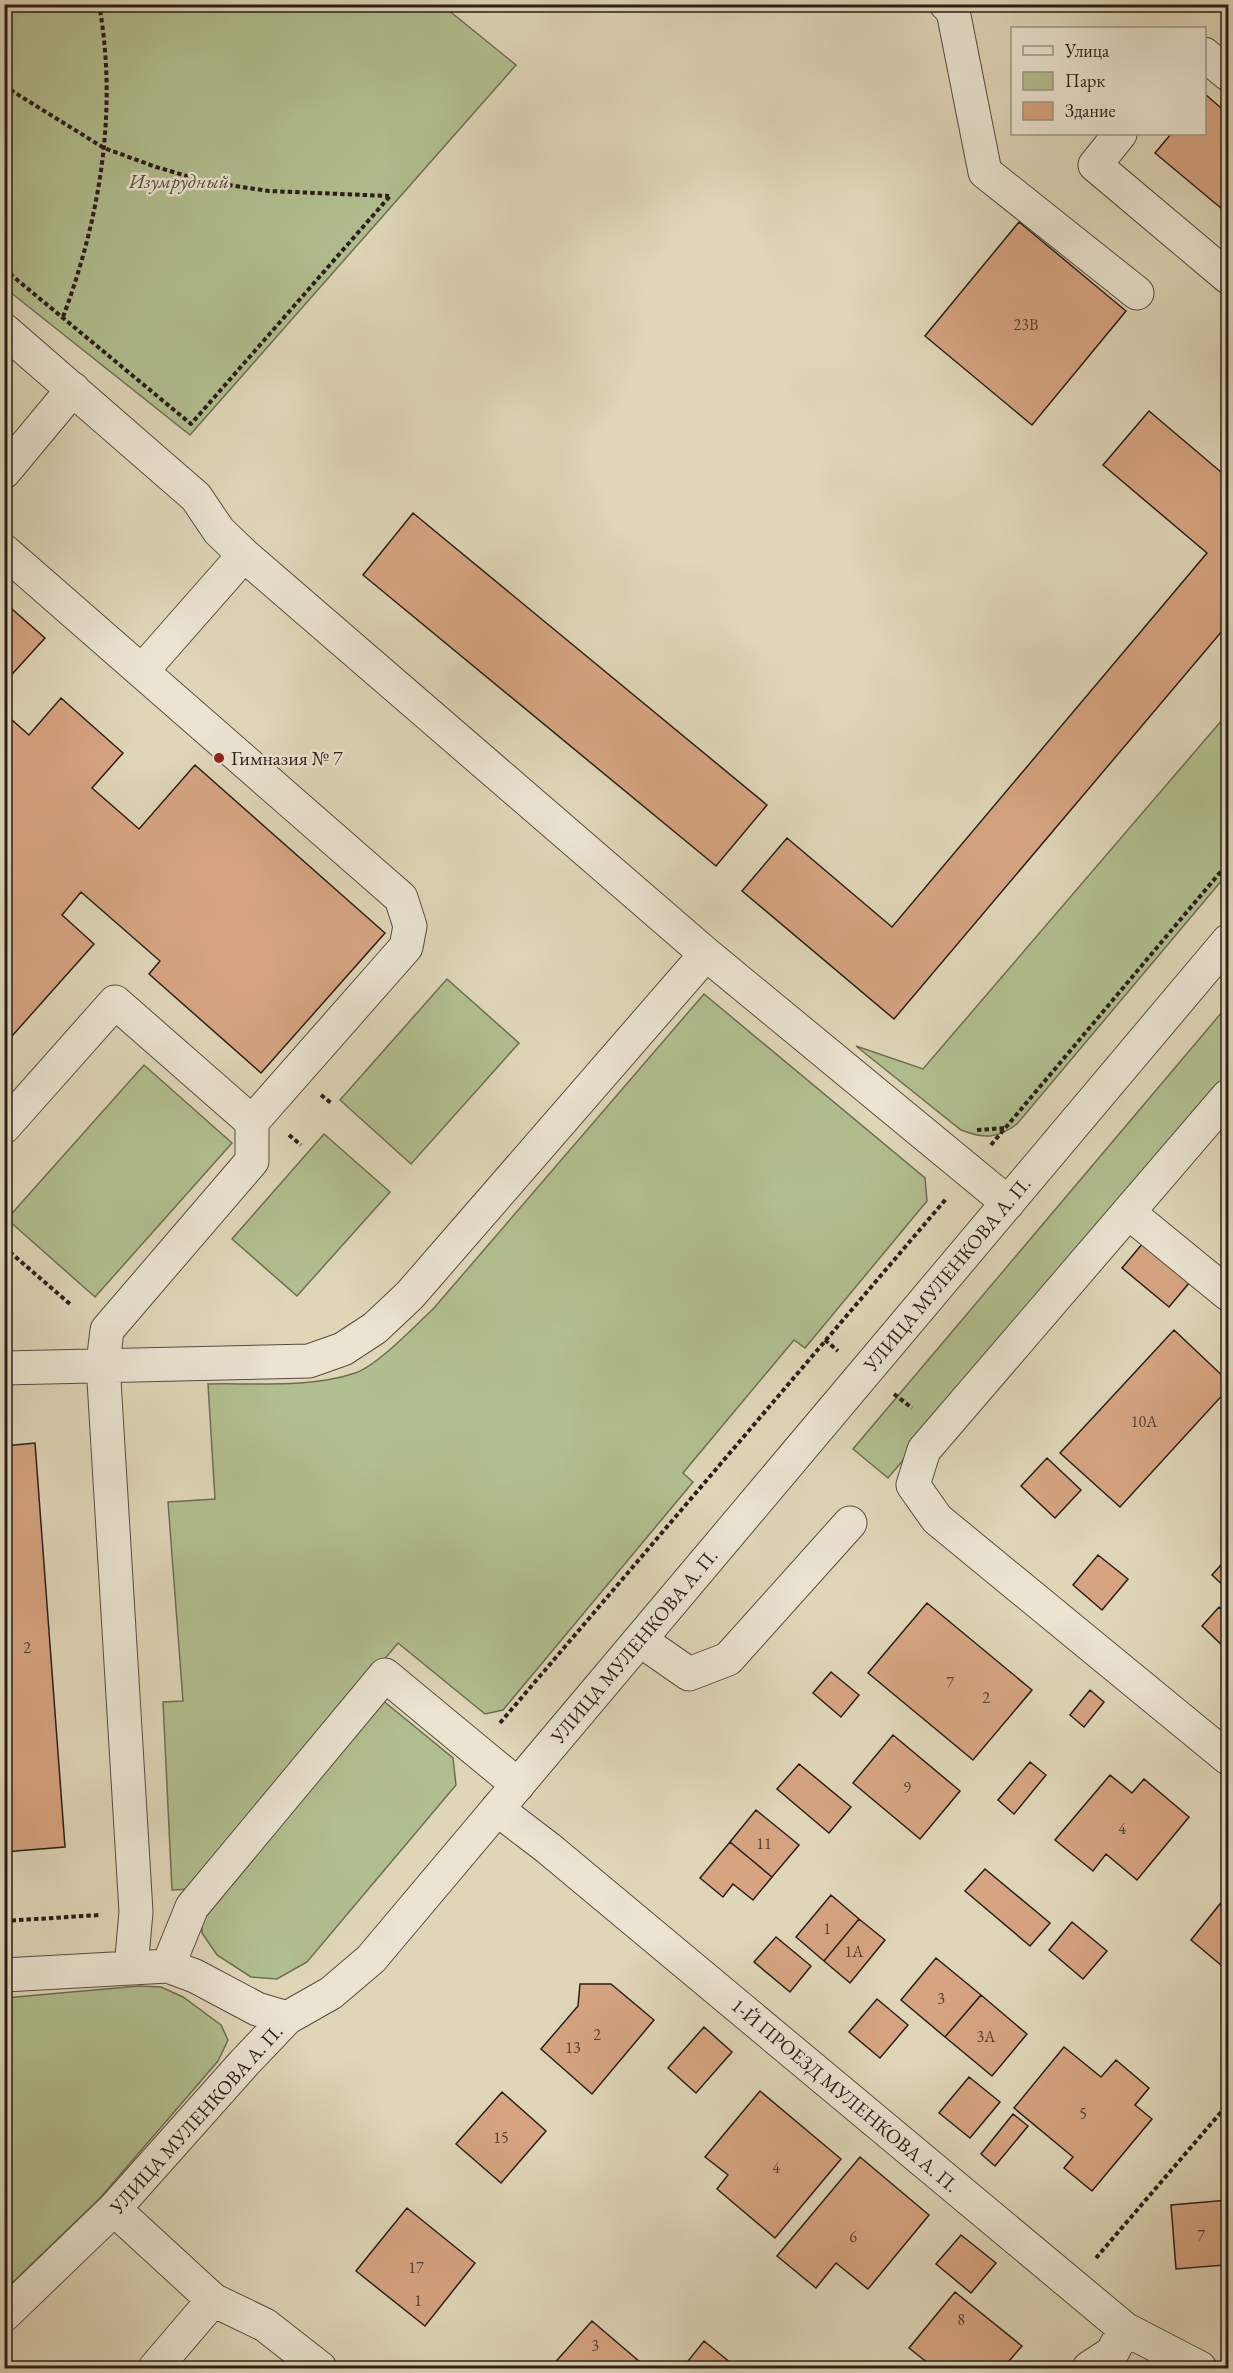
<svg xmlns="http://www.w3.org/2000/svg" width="1233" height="2373" viewBox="0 0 1233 2373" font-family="'EB Garamond',serif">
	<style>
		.green { fill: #b1be8f; stroke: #6e6e54; stroke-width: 1.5 }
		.building { fill: #d6a481; stroke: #2a1e19; stroke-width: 1.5 }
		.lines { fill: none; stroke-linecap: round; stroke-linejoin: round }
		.minor-casing { stroke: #574c41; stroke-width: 35 }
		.path { stroke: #2a1e19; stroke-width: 4; stroke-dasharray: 4.5 3; stroke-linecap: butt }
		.minor { stroke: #eae4d1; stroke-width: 33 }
		.poi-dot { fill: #8f2418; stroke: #eae4d1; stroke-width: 2 }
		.labels { text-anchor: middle; stroke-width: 5; stroke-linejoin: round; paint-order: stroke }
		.number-label { font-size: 16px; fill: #554033 }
		.park-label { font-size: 20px; font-style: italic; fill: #524e3c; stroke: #eae4d1 }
		.poi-label { font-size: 20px; fill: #2a1e19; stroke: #eae4d1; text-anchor: start }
		.street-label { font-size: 20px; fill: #2a1e19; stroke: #eae4d1 }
	</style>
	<rect width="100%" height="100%" fill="#dfd6b8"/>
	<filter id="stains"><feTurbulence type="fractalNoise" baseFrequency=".00333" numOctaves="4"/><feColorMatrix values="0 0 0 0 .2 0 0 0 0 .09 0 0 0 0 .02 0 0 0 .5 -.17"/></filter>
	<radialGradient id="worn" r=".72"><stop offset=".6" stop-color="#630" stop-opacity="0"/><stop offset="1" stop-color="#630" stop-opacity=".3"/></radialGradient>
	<path class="green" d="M4 5H442L516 65 190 435 5 288Z
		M1228 713V873L1017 1124C997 1139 984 1139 961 1130L856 1046 923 1069Z
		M447 979 519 1043 411 1164 340 1100Z
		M704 994 925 1178 927 1201 805 1348 794 1340 683 1473 693 1482 503 1710 485 1714 398 1643 192 1889 172 1890 163 1702 183 1701 168 1502 215 1499 208 1384C254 1383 312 1388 355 1373 377 1366 416 1325 434 1308Z
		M1228 1005V1077L888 1478 853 1449Z
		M144 1065 232 1143 95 1297 7 1219Z
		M324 1134 390 1192 297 1296 232 1239Z
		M381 1699 453 1758 456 1785 307 1962 277 1979 251 1977 217 1955 202 1933V1913Z
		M139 1986 161 1987 183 1997 221 2025 228 2040 218 2061 100 2198 5 2290V1998Z"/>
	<path class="building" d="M1205 94 1228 114V214L1155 153 1171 134H1204Z
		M1019 222 1126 311 1032 425 925 336Z
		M1149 411 1228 478V624L894 1019 742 891 787 838 892 927 1207 553 1103 465Z
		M413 513 767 805 716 866 363 575Z
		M4 602 45 638 4 683Z
		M61 698 123 753 92 788 139 829 195 765 385 933 261 1073 149 974 160 961 81 892 62 915 94 944 4 1045V713L29 735Z
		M1228 1125V1140L1221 1134Z
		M1143 1243 1190 1282 1169 1307 1122 1268Z
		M1174 1330 1228 1381V1389L1120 1507 1060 1453Z
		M35 1443 65 1847 4 1852V1446Z
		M1047 1458 1081 1490 1055 1518 1021 1486Z
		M1098 1555 1128 1579 1102 1610 1073 1585Z
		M1228 1557V1590L1212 1575Z
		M927 1603 1032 1690 973 1760 868 1673Z
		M1219 1607 1228 1616V1644L1225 1648 1202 1626Z
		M831 1672 859 1695 841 1717 813 1693Z
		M1090 1690 1104 1702 1084 1727 1070 1715Z
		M893 1735 960 1791 920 1839 853 1783Z
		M1030 1762 1046 1775 1014 1814 998 1800Z
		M799 1764 851 1807 829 1833 777 1789Z
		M1110 1775 1132 1793 1144 1779 1189 1817 1137 1880 1106 1854 1093 1871 1055 1840Z
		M756 1810 799 1845 772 1877 730 1842Z
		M730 1842 772 1877 753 1900 733 1884 723 1897 700 1878Z
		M985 1869 1050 1923 1030 1946 965 1891Z
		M1228 1894V1971L1191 1940Z
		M831 1895 859 1919 824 1961 796 1937Z
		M859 1919 885 1940 850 1983 824 1961Z
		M1072 1922 1107 1951 1083 1979 1049 1950Z
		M776 1937 811 1966 790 1992 754 1962Z
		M936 1958 981 1995 945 2037 901 2000Z
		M580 1984H611L654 2020 592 2094 541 2049 578 2006Z
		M981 1995 1027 2034 992 2076 945 2037Z
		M877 1999 908 2025 880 2058 849 2032Z
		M704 2027 732 2052 696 2093 668 2068Z
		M1064 2047 1101 2077 1116 2060 1149 2088 1135 2105 1152 2119 1092 2191 1064 2168 1073 2157 1014 2108Z
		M969 2077 1000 2102 970 2138 939 2113Z
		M760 2091 841 2159 775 2238 717 2189 728 2175 705 2157Z
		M502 2092 546 2131 501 2183 456 2144Z
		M1013 2114 1028 2126 995 2166 981 2154Z
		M860 2157 929 2215 868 2289 836 2263 816 2288 777 2256Z
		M1228 2200V2290H1226L1224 2265 1176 2269 1171 2205Z
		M407 2208 475 2263 425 2326 356 2271Z
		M961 2235 996 2263 971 2293 936 2264Z
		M955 2292 1022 2346 1003 2368H934L909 2348Z
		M592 2321 647 2368H550Z
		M704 2341 737 2368H687L684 2366Z"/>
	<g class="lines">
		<defs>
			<path id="minor" d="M946 4 953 11 985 172 1137 293
				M1204 54 1228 74
				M1120 134 1095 165 1228 277
				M4 330 196 497 219 531 244 555 706 954
				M4 472 73 389
				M4 551 401 898 410 926 406 947 252 1122 115 1002 4 1127
				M142 671 244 555
				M1228 1096 924 1450 913 1485 937 1519 1228 1758
				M1129 1213 1228 1294
				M4 1368 309 1361 343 1349 375 1328 410 1295 706 954 1008 1203
				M640 1640 689 1674 728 1659 850 1523
				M497 1809 548 1848 1125 2329 1200 2368
				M168 1966 192 1907 385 1675 518 1785
				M131 1968 136 1912 103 1364 107 1330 252 1161V1122
				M4 1975 168 1966 195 1976 257 2009 287 2018
				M114 2209 213 2300 265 2325 320 2368
				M4 2315 114 2209 245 2062 287 2018 331 1993 371 1959 1228 941
				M155 2368 213 2300
				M1089 2368 1112 2353 1125 2329"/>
		</defs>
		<use href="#minor" class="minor-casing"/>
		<path class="path" d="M4 86 104 148 156 167 208 182 269 191 389 196
			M4 269 191 424 390 196
			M63 317C100 218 118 110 99 4
			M321 1095 331 1103
			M977 1130 1005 1128
			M289 1135 301 1145
			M991 1145 1228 863
			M4 1247 70 1304
			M825 1340 838 1351
			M894 1394 912 1408
			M500 1723 946 1199
			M4 1921 100 1915
			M1096 2258 1228 2104"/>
		<use href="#minor" class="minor"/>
	</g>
	<circle class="poi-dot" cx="219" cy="758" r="6"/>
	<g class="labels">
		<g class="number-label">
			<text x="1026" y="330">23В</text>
			<text x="1144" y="1427">10А</text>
			<text x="27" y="1653">2</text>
			<text x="950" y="1688">7</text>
			<text x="986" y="1703">2</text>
			<text x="907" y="1793">9</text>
			<text x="1122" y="1834">4</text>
			<text x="764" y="1849">11</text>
			<text x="827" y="1934">1</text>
			<text x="854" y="1957">1А</text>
			<text x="941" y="2004">3</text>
			<text x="597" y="2040">2</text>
			<text x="986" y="2042">3А</text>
			<text x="573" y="2053">13</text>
			<text x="1083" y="2119">5</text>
			<text x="501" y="2143">15</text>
			<text x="776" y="2173">4</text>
			<text x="1201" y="2241">7</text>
			<text x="853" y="2242">6</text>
			<text x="416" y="2273">17</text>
			<text x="418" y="2306">1</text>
			<text x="961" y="2325">8</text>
			<text x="595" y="2351">3</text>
		</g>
		<g class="park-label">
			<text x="179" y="188">Изумрудный</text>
		</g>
		<g class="poi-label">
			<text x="231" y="765">Гимназия № 7</text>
		</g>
		<g class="street-label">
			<text transform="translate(947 1274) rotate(-50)" y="7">УЛИЦА МУЛЕНКОВА А. П.</text>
			<text transform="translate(634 1646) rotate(-50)" y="7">УЛИЦА МУЛЕНКОВА А. П.</text>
			<text transform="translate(845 2095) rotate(40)" y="7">1-Й ПРОЕЗД МУЛЕНКОВА А. П.</text>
			<text transform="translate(196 2119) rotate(-48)" y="7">УЛИЦА МУЛЕНКОВА А. П.</text>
		</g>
	</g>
	<rect width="1233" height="2373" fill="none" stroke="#dfd6b8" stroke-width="24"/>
	<rect x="6" y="6" width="1221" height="2361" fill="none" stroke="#2a1e19" stroke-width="3"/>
	<rect x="12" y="12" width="1209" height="2349" fill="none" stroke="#2a1e19" stroke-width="1.5"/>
	<rect x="1011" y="27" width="195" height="108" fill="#eae4d1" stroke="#9d9587" stroke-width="1.5"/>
	<rect x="1023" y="46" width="30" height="9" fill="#eae4d1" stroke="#9d9587" stroke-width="1.5"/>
	<text x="1065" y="57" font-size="18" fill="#2a1e19">Улица</text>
	<rect x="1023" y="72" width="30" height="18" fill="#b1be8f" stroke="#9d9587" stroke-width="1.5"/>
	<text x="1065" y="87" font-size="18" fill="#2a1e19">Парк</text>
	<rect x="1023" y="102" width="30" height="18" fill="#d6a481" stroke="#9d9587" stroke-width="1.5"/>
	<text x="1065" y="117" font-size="18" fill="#2a1e19">Здание</text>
	<rect width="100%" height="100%" filter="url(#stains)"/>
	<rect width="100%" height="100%" fill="url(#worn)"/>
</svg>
